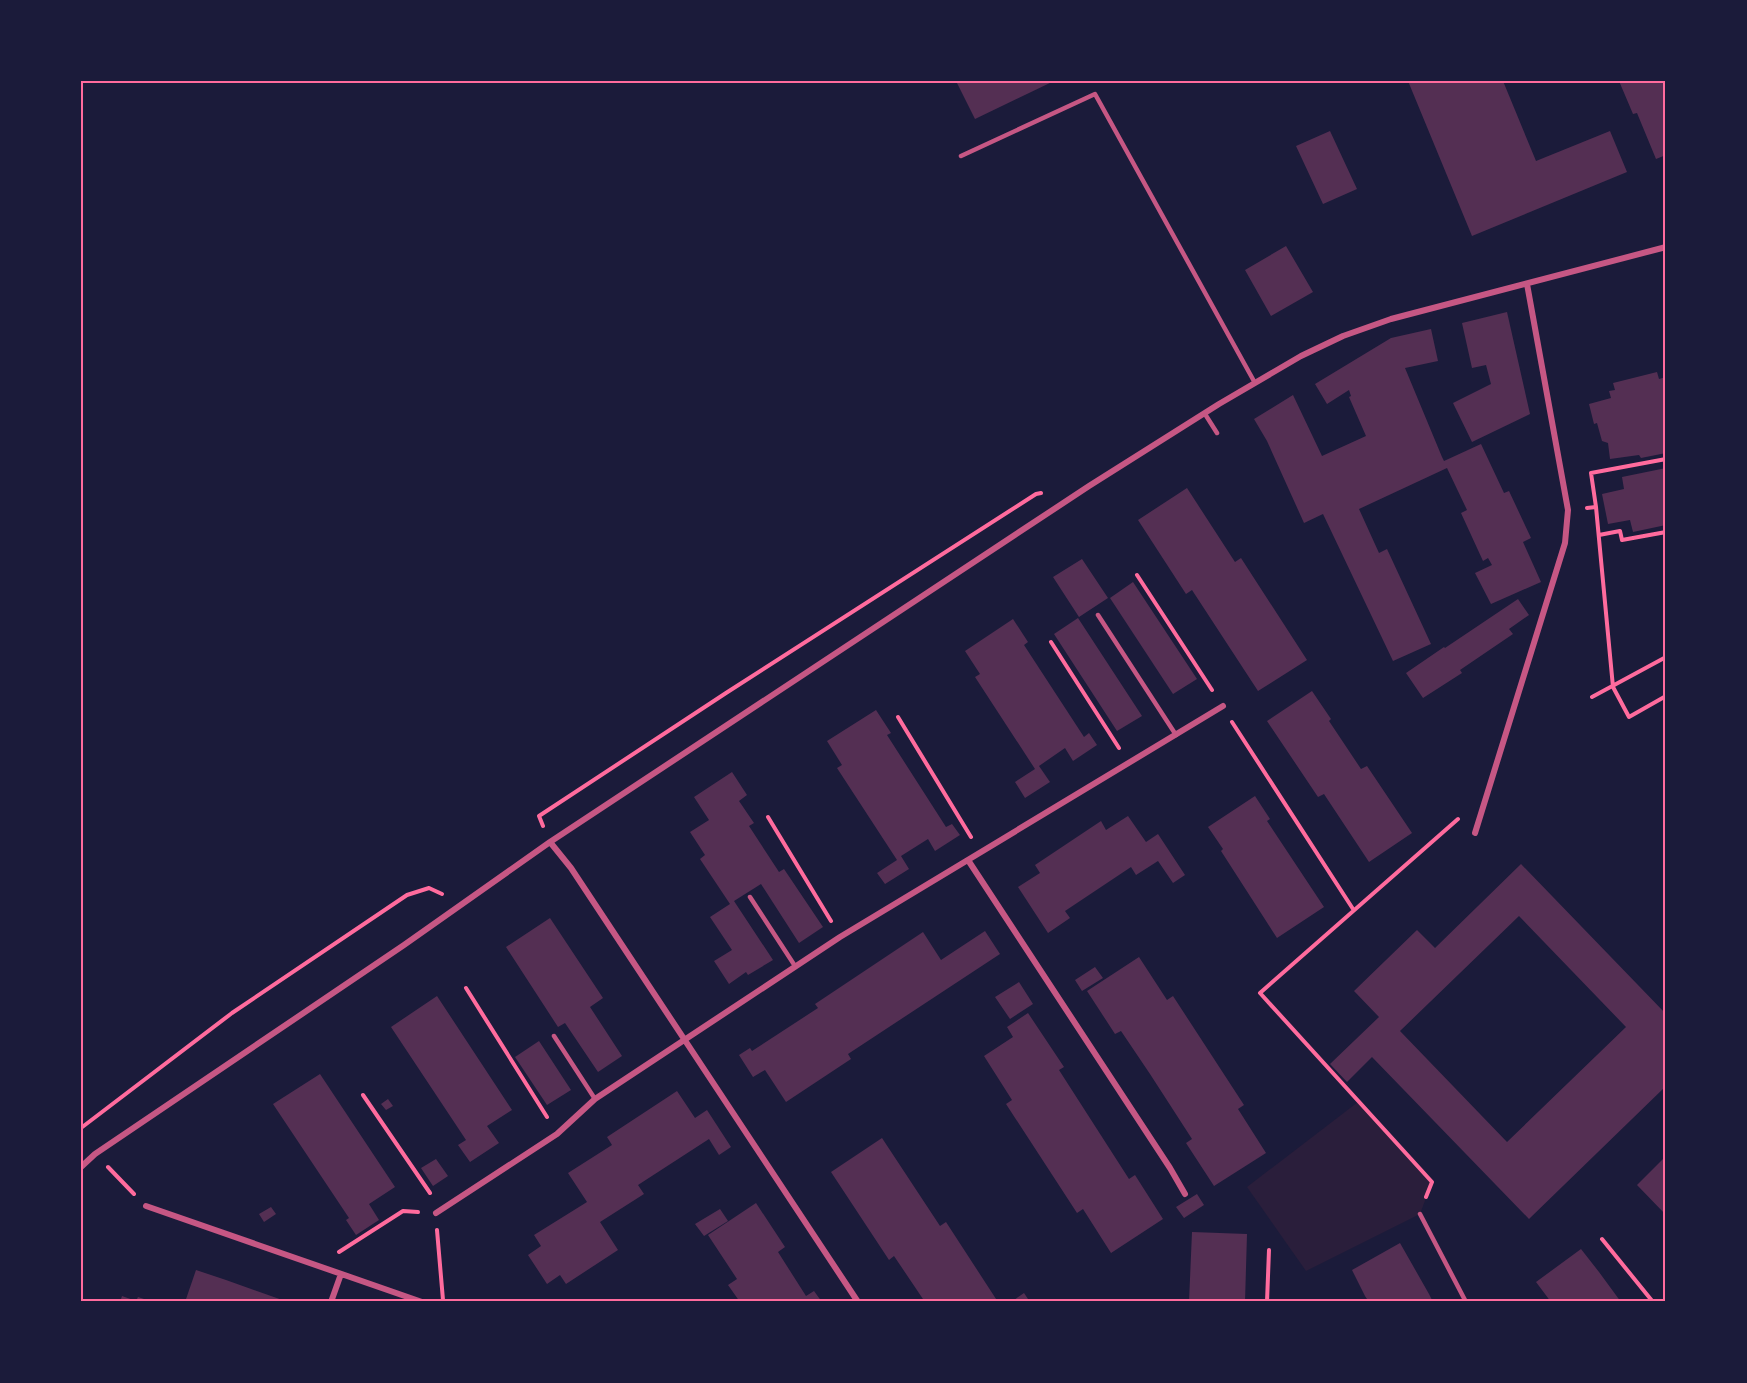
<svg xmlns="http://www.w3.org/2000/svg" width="1747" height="1383" viewBox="0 0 1747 1383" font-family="'Crimson Pro',serif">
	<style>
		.green { fill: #2a1e3b }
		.building { fill: #542f53; fill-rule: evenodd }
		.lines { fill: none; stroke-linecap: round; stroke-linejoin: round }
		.path { stroke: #ff6b9d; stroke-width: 4 }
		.service { stroke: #c65784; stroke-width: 4.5 }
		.minor { stroke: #c65784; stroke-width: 6 }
		.neatline { fill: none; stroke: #ff6b9d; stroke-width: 2 }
	</style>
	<rect width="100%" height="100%" fill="#1b1b3a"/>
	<path class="green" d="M1358 1102 1432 1182 1420 1214 1306 1271 1247 1187Z"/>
	<path class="building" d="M956 81H1054L975 119Z
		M1408 81H1503L1536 161 1610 131 1627 172 1472 236Z
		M1619 81H1666V155L1656 159 1637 113 1633 114Z
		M1330 131 1357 189 1323 204 1296 146Z
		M1286 246 1313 292 1271 316 1245 270Z
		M1507 312 1530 414 1472 442 1453 403 1491 384 1486 365 1472 368 1462 323Z
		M1431 329 1438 361 1405 368 1442 457 1444 461 1481 444 1504 493 1509 491 1531 538 1523 542 1541 582 1491 604 1475 573 1492 565 1488 558 1483 561 1461 513 1467 510 1447 468 1359 509 1379 553 1387 549 1431 644 1393 661 1323 514 1304 523 1267 441 1254 419 1293 395 1322 456 1366 436 1349 397 1351 396 1349 390 1327 404 1315 384 1391 338Z
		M1657 372 1659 379 1666 377V453L1641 458 1639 455 1610 459 1608 443 1602 441 1597 423 1594 424 1589 404 1611 398 1609 391 1615 390 1613 383Z
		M1666 468V525L1633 532 1630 520 1608 524 1602 494 1624 489 1622 477Z
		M1187 488 1235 562 1241 558 1307 660 1258 691 1192 590 1186 594 1138 520Z
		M1082 559 1108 598 1079 617 1053 577Z
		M1133 582 1197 679 1173 694 1110 598Z
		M1518 599 1529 615 1509 629 1513 634 1460 670 1462 673 1423 698 1406 673 1444 647 1445 648Z
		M1078 618 1142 716 1117 731 1054 634Z
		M1013 619 1028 642 1024 645 1084 737 1089 733 1097 745 1073 761 1065 748 1039 766 1050 782 1025 798 1015 782 1035 769 975 677 980 674 965 651Z
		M1312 691 1331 719 1329 721 1361 769 1367 766 1412 833 1369 862 1324 794 1318 797 1267 721Z
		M876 710 891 733 887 735 946 827 952 824 960 835 935 851 928 839 901 856 909 869 885 884 877 873 897 860 837 768 842 765 827 741Z
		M732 772 747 795 739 801 754 823 749 826 779 872 784 869 823 927 799 943 761 884 734 901 773 960 748 975 746 972 729 984 714 961 732 950 710 917 730 904 700 859 705 855 690 832 709 820 694 797Z
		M1255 796 1270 819 1267 821 1324 907 1277 938 1221 851 1223 849 1208 827Z
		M1128 816 1146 842 1158 834 1185 875 1173 883 1158 861 1136 875 1131 867 1065 911 1070 918 1048 933 1018 887 1040 873 1035 865 1101 821 1106 830Z
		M1521 864 1666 1014V1086L1529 1219 1372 1057 1347 1082 1330 1064 1379 1017 1354 991 1417 930 1435 948ZM1519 916 1626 1027 1507 1142 1400 1031Z
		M550 918 603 998 590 1007 622 1056 598 1072 565 1023 558 1027 506 947Z
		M985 931 1000 954 848 1054 851 1059 786 1102 765 1070 753 1077 739 1055 750 1048 752 1051 818 1008 815 1004 923 932 941 960Z
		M1139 957 1167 1000 1173 996 1244 1105 1238 1109 1266 1153 1214 1186 1186 1143 1192 1139 1150 1074 1121 1031 1115 1034 1087 991Z
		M1095 967 1103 978 1082 991 1075 980Z
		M1019 982 1033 1004 1010 1019 995 997Z
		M437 996 512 1110 487 1126 499 1143 470 1162 458 1145 466 1140 391 1027Z
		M1028 1013 1064 1067 1059 1070 1129 1179 1135 1175 1163 1219 1111 1253 1083 1209 1077 1213 1006 1104 1012 1100 984 1056 1013 1037 1007 1027Z
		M539 1041 571 1090 547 1105 515 1057Z
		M320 1074 395 1187 369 1204 379 1220 356 1235 346 1220 349 1218 273 1104Z
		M677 1091 695 1118 707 1110 731 1147 719 1155 709 1139 638 1185 644 1194 600 1222 618 1250 566 1284 560 1275 547 1284 528 1255 541 1246 534 1235 587 1202 568 1173 612 1145 607 1137Z
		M388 1099 393 1106 386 1110 381 1104Z
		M882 1138 940 1226 946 1222 998 1302H925L894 1256 889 1260 831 1172Z
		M1666 1156V1215L1637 1185Z
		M436 1159 448 1176 433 1186 421 1168Z
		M1197 1194 1204 1205 1184 1218 1176 1207Z
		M756 1203 785 1247 778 1252 806 1296 814 1291 822 1302H740L728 1285 737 1279 708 1235Z
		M271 1207 276 1214 264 1222 259 1214Z
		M720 1209 728 1221 704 1236 695 1224Z
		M1192 1232 1247 1234 1245 1302H1189Z
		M1400 1243 1429 1294 1433 1302H1369L1365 1296 1352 1270Z
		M1581 1249 1599 1272 1621 1302H1551L1536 1282Z
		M196 1270 226 1280 288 1302H185Z
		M1024 1293 1030 1302H1011Z
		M122 1296 136 1301 138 1297 153 1302H120Z"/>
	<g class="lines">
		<path class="path" d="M1596 507 1613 687 1629 717 1666 696
			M1587 508 1596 507 1591 473 1666 459
			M1599 535 1620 531 1622 540 1666 532
			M1137 575 1212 690
			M1051 642 1119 748
			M1592 697 1666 657
			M898 717 971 837
			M1232 722 1353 909
			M768 817 831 921
			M543 826 539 816 726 693 1036 494 1041 493
			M466 988 547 1117
			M363 1095 430 1193
			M81 1128 232 1013 407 895 429 888 442 894
			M108 1167 134 1194
			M1426 1197 1432 1182 1260 993 1458 819
			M437 1230 443 1300
			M1602 1239 1653 1302
			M339 1252 403 1211 418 1212
			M1267 1302 1269 1250"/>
		<path class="service" d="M961 156 1095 94 1255 383
			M1205 414 1217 433
			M1098 615 1176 735
			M750 897 795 966
			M554 1036 595 1099
			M1420 1214 1466 1302"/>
		<path class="minor" d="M1475 833 1565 543 1568 510 1527 284
			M550 842 571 868 858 1302
			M968 860 1170 1168 1185 1194
			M81 1167 95 1154 404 945 550 842 1089 486 1219 404 1301 356 1343 336 1391 319 1666 247
			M146 1206 422 1302
			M436 1213 557 1134 595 1099 840 937 1223 706
			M331 1302 341 1274"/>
	</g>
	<rect width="1747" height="1383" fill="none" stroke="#1b1b3a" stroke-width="165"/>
	<rect x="82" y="82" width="1582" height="1218" class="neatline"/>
</svg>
